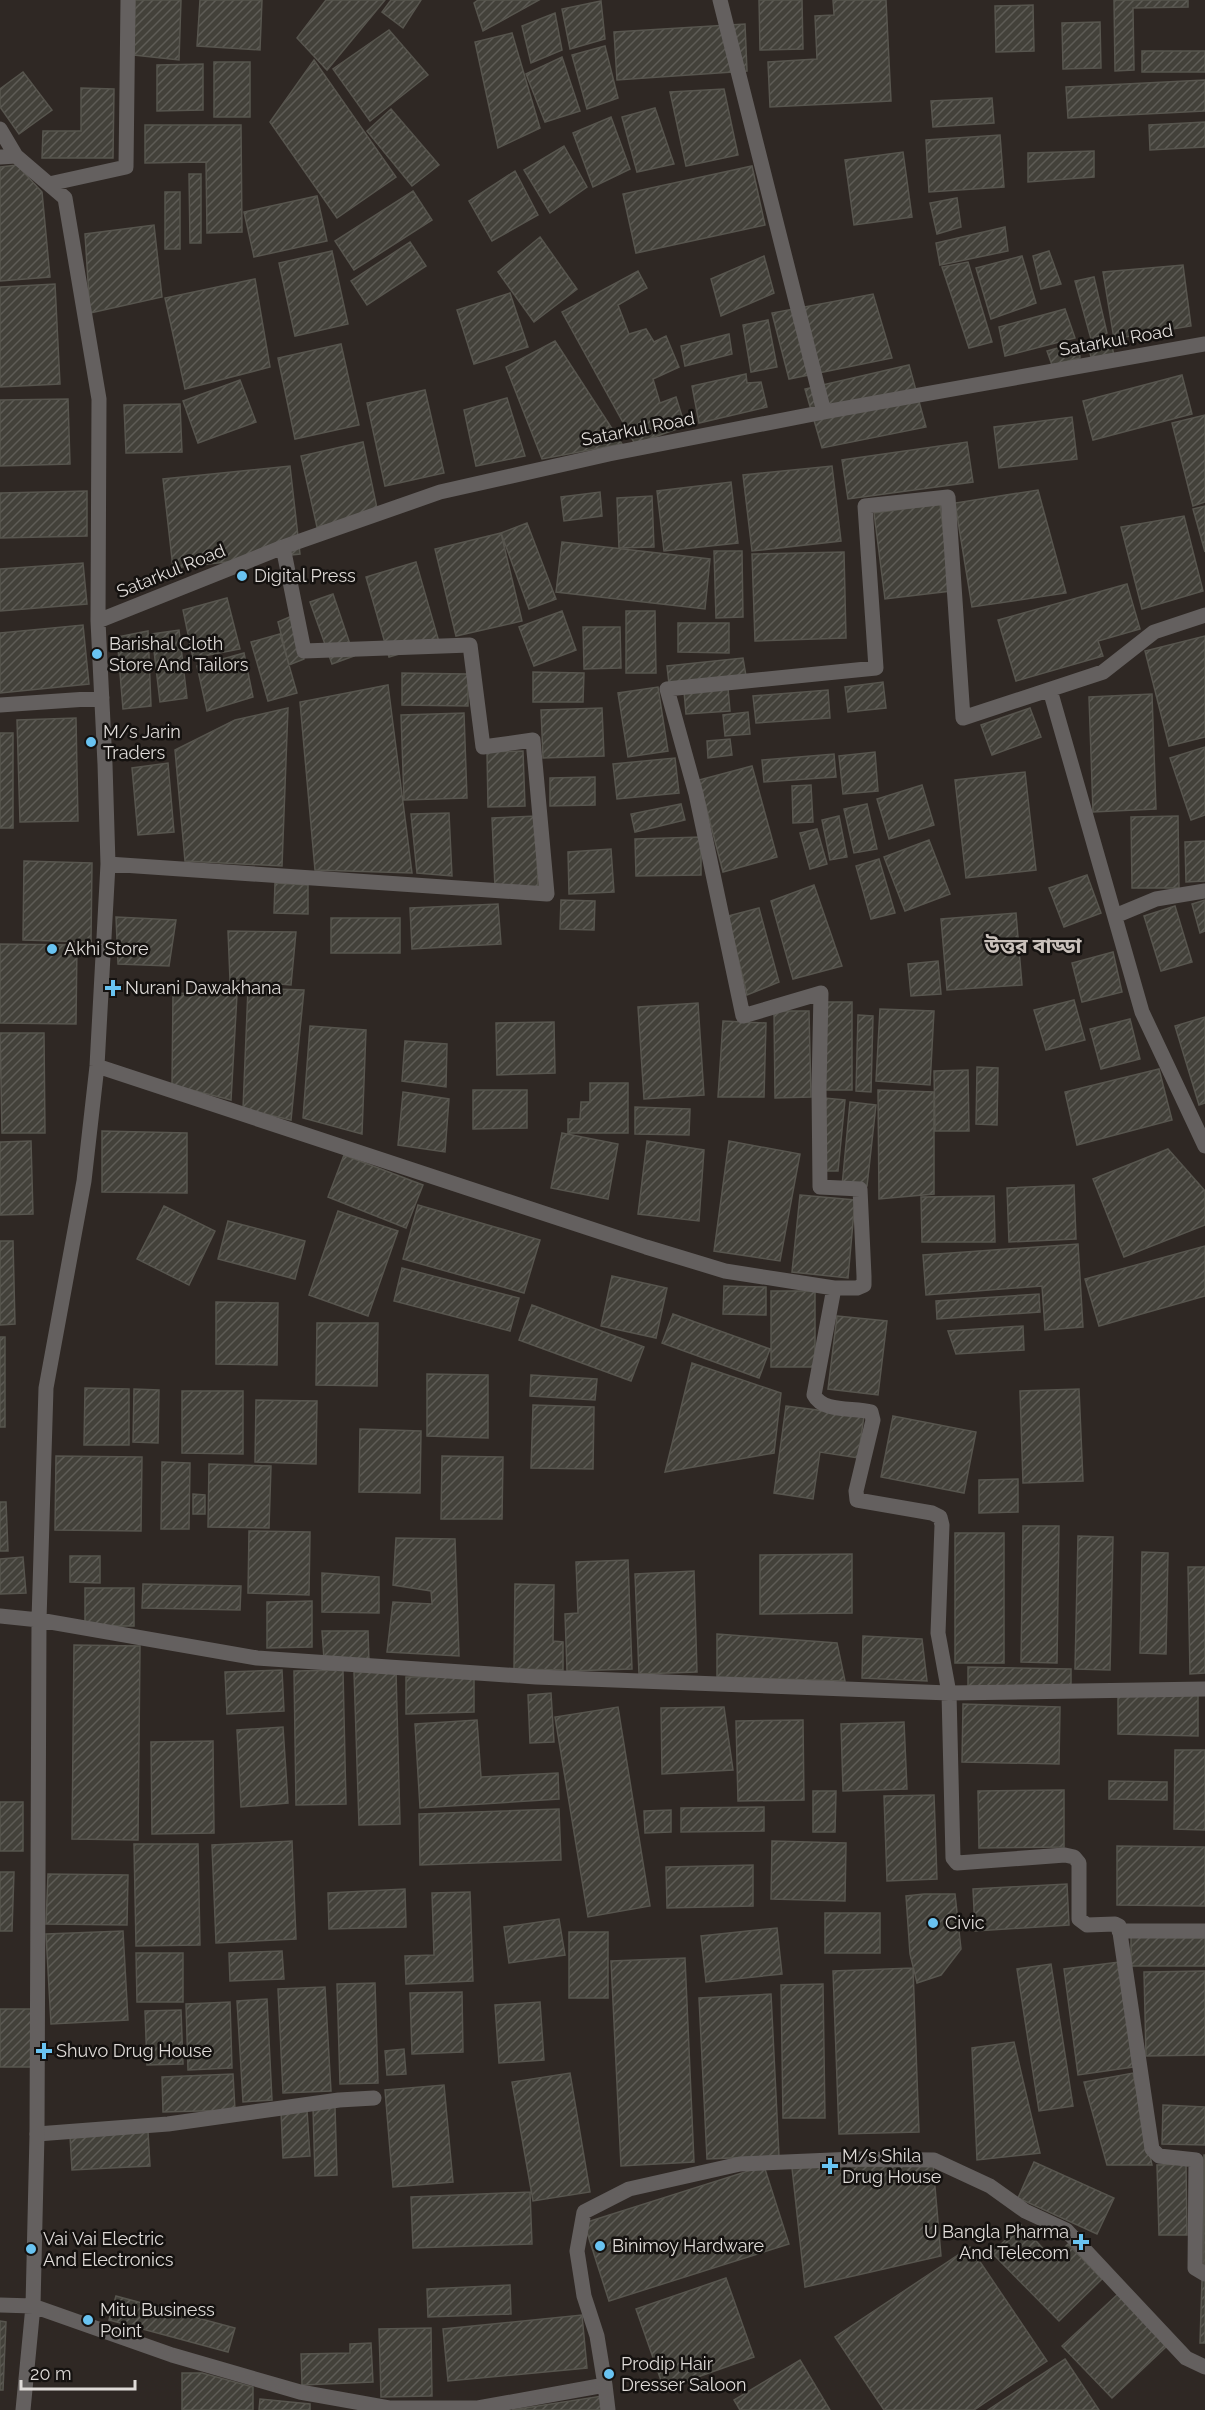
<svg xmlns="http://www.w3.org/2000/svg" width="1205" height="2410" viewBox="0 0 1205 2410" font-family="Raleway,'Noto Sans Bengali',sans-serif">
	<style>
		.building { fill: url(#building-hatch); stroke: #57554e; stroke-width: 1.5 }
		.lines { fill: none; stroke-linecap: round; stroke-linejoin: round }
		.service { stroke: #64605f; stroke-width: 15 }
		.minor { stroke: #64605f; stroke-width: 15 }
		.poi-dot { fill: #69c3f1; stroke: #151210; stroke-width: 2 }
		.labels { text-anchor: middle; stroke-width: 5; stroke-linejoin: round; paint-order: stroke }
		.street-label { font-size: 18px; fill: #dfdbd8; stroke: #151210 }
		.poi-label { font-size: 18px; fill: #dfdbd8; stroke: #151210; text-anchor: start }
		.quarter-label { font-size: 21px; font-weight: bold; fill: #cac2bc; stroke: #151210 }
	</style>
	<defs>
		<pattern id="building-hatch" width="6" height="6" patternUnits="userSpaceOnUse" patternTransform="scale(1.5)"><rect width="6" height="6" fill="#43413a"/><path d="M-1 1l2-2M0 6l6-6M5 7l2-2" fill="none" stroke="#5e5c56"/></pattern>
	</defs>
	<rect width="100%" height="100%" fill="#2f2824"/>
	<path class="building" d="M135 0H181L179 60 134 55Z
		M200 0H262L260 50 197 46Z
		M326 0H385L327 70 297 38Z
		M391 0H421L403 28 382 12Z
		M478 0H539L483 31 474 3Z
		M759 0H802L803 49 760 50Z
		M833 0H886L891 101 770 107 768 62 817 59 815 16 834 15Z
		M1114 0H1188V7L1133 8 1134 70 1115 71Z
		M601 1 605 39 570 49 562 9Z
		M1033 5 1034 51 996 52 995 6Z
		M555 13 562 50 531 63 522 26Z
		M1100 22 1101 68 1063 69 1062 23Z
		M745 24 747 71 617 80 614 32Z
		M389 30 428 75 370 121 333 69Z
		M512 33 540 128 498 148 475 42Z
		M605 46 618 98 587 109 572 55Z
		M1142 51H1205V72H1142Z
		M562 57 580 111 545 122 526 74Z
		M314 60 396 177 337 218 270 122Z
		M214 62H250V117H214Z
		M203 64V110L157 111V65Z
		M23 72 52 110 19 134 0 107V89Z
		M1205 80V111L1068 118 1066 87Z
		M81 88 114 89 113 158H42L43 131H81Z
		M724 89 738 155 686 166 670 92Z
		M992 98 994 123 933 127 931 101Z
		M655 108 674 164 637 172 622 117Z
		M391 109 439 165 412 186 367 131Z
		M611 117 630 169 593 187 573 133Z
		M1205 122V147L1150 150 1149 125Z
		M145 125H241L242 232 207 233 206 162 145 163Z
		M1000 135 1004 187 929 192 926 140Z
		M564 146 587 187 550 213 524 170Z
		M1094 151V177L1028 182V153Z
		M903 152 912 217 854 225 845 160Z
		M17 165 42 192 50 277 0 281V167Z
		M752 166 765 225 636 253 623 194Z
		M515 171 538 215 492 241 469 201Z
		M189 174H201V243H190Z
		M413 191 432 220 354 270 335 241Z
		M165 192H180V249H165Z
		M317 196 327 241 254 257 244 212Z
		M957 198 961 227 937 234 930 203Z
		M154 225 162 297 90 313 85 234Z
		M1005 227 1008 251 940 265 936 243Z
		M540 237 577 289 534 322 498 272Z
		M410 242 426 266 367 305 351 281Z
		M332 251 348 324 295 336 279 263Z
		M1049 251 1061 284 1041 289 1033 256Z
		M764 256 774 293 721 316 711 279Z
		M1022 256 1036 303 991 319 976 268Z
		M968 262 992 342 969 348 942 267Z
		M1183 265 1191 326 1114 339 1103 272Z
		M638 271 647 288 618 305 629 334 646 329 654 342 666 336 679 367 653 379 660 403 676 397 685 426 635 444 562 312Z
		M1094 277 1107 333 1091 339 1075 281Z
		M255 279 270 367 185 389 165 298Z
		M55 284 60 384 0 387V287Z
		M510 293 528 347 474 364 457 310Z
		M873 294 892 358 789 379 772 313Z
		M1065 309 1075 338 1005 356 999 327Z
		M768 320 777 367 751 372 743 325Z
		M729 334 732 354 685 366 681 346Z
		M1110 339 1114 355 1092 360 1087 343Z
		M555 341 622 444 542 459 506 367Z
		M1079 342 1080 358 1052 365 1047 351Z
		M341 344 359 425 295 439 278 358Z
		M909 365 926 427 822 448 805 389Z
		M746 374 747 383 761 382 767 407 699 423 692 386Z
		M1182 375 1192 414 1093 440 1083 401Z
		M240 380 256 422 198 443 183 401Z
		M425 390 444 473 385 486 367 403Z
		M507 398 525 456 476 466 464 410Z
		M68 399 70 464 0 466V400Z
		M180 404 182 452 126 453 124 405Z
		M1205 415V502L1193 506 1172 423Z
		M1072 417 1077 459 999 468 994 427Z
		M363 442 378 513 317 527 301 456Z
		M967 442 973 482 848 499 842 460Z
		M290 466 300 554 173 568 163 479Z
		M832 466 841 541 752 551 743 475Z
		M731 482 738 543 664 551 657 491Z
		M1038 490 1066 593 972 607 955 503Z
		M87 491V536L0 538V493Z
		M600 492 602 516 564 521 561 497Z
		M652 496 654 547 619 548 617 498Z
		M940 504 951 591 885 599 874 513Z
		M1205 506V552L1193 509Z
		M1184 516 1203 591 1142 609 1121 527Z
		M527 523 556 599 529 609 501 533Z
		M501 533 522 621 456 636 435 549Z
		M562 542 710 559 705 609 556 592Z
		M714 551H742L743 617 716 618Z
		M844 552 846 638 755 641 752 554Z
		M416 562 439 642 389 657 366 577Z
		M83 563 87 604 0 611V569Z
		M1127 584 1140 629 1098 641 1103 656 1016 681 998 620Z
		M333 594 354 656 332 664 310 602Z
		M227 598 240 649 193 658 183 610Z
		M562 611 576 650 534 666 519 627Z
		M626 611H655L656 673H626Z
		M294 615 304 659 289 665 278 622Z
		M678 623H729V653L678 652Z
		M83 625 89 684 0 693V633Z
		M583 627H620L621 668 584 669Z
		M179 630 187 698 160 702 152 634Z
		M148 631 151 706 123 709 117 637Z
		M280 634 297 693 268 701 251 642Z
		M1205 636V737L1169 746 1145 651Z
		M244 653 253 697 207 711 197 666Z
		M743 658 746 676 669 684 667 666Z
		M533 672 584 673 583 702H533Z
		M402 673 468 674V706L402 705Z
		M883 682 886 708 848 712 845 687Z
		M388 685 412 873 315 870 300 702Z
		M658 687 668 751 628 757 618 693Z
		M728 688 730 711 686 714 684 691Z
		M828 690 830 718 756 723 753 696Z
		M1152 694 1156 809 1093 812 1089 697Z
		M288 708 282 866 185 861 175 750 235 720Z
		M602 708 604 756 543 758 541 710Z
		M1030 708 1041 737 992 755 981 725Z
		M748 712 750 734 725 736 723 715Z
		M464 713 467 798 404 800 401 715Z
		M76 718 78 821 20 822 17 720Z
		M0 733H13V828H0Z
		M730 739 732 755 708 758 707 741Z
		M1205 747V815L1191 820 1170 758Z
		M523 751 525 806 488 807 487 752Z
		M875 752 878 791 843 794 839 756Z
		M834 754 836 777 764 782 762 760Z
		M675 758 679 793 617 799 613 764Z
		M168 763 174 832 138 835 132 768Z
		M752 766 777 857 723 872 699 780Z
		M1025 772 1036 870 966 878 955 780Z
		M595 777V805L550 806V778Z
		M811 785 813 822 793 823 792 786Z
		M922 785 934 825 889 839 877 799Z
		M681 804 685 820 635 832 631 814Z
		M867 804 877 849 854 853 844 809Z
		M449 813 452 876 417 873 411 814Z
		M536 816 538 887 495 888 492 818Z
		M839 816 847 857 830 860 822 820Z
		M1178 816 1179 888H1132L1131 817Z
		M817 829 827 864 810 869 800 833Z
		M701 837V875L636 876 635 839Z
		M929 840 950 894 905 911 884 857Z
		M1205 841V881L1186 882 1185 842Z
		M611 849 614 892 569 894 568 852Z
		M879 859 895 913 871 919 856 866Z
		M24 861 92 863 91 942 23 940Z
		M1087 875 1101 913 1064 927 1049 888Z
		M275 883 308 885V914L274 913Z
		M814 885 842 966 793 979 771 901Z
		M561 900 595 901 594 930 560 929Z
		M1205 900V931L1200 933 1192 904Z
		M498 904 501 944 412 949 410 908Z
		M1175 906 1192 962 1161 971 1144 916Z
		M759 908 779 982 747 995 728 916Z
		M1016 913 1022 985 947 990 941 919Z
		M116 917 176 920 169 966 118 964Z
		M331 918H400V953H331Z
		M228 931 296 932 291 985 230 980Z
		M0 944 77 945 76 1024 0 1023Z
		M1113 952 1122 992 1082 1002 1072 963Z
		M938 961 941 994 911 996 908 964Z
		M248 988 304 990 291 1120 243 1109Z
		M173 993 237 995 231 1100 172 1085Z
		M1074 1000 1085 1040 1046 1050 1034 1010Z
		M825 1002H852V1090H825Z
		M698 1003 704 1095 644 1099 638 1007Z
		M880 1009 934 1011 930 1085 876 1081Z
		M774 1011H809L811 1097 775 1098Z
		M858 1015 873 1016 871 1092 856 1091Z
		M1205 1017V1103L1199 1105 1175 1026Z
		M1130 1019 1140 1059 1101 1069 1090 1029Z
		M723 1021 766 1023 764 1097H718Z
		M554 1022 555 1073 497 1075 496 1023Z
		M310 1026 366 1030 362 1134 303 1118Z
		M0 1033H44L45 1133H2Z
		M405 1041 447 1044 446 1087 402 1081Z
		M977 1067 998 1068 997 1125 976 1124Z
		M1159 1069 1172 1120 1077 1145 1065 1092Z
		M968 1070 969 1131H935L934 1071Z
		M590 1083H628V1133H568V1119H580L581 1102H590Z
		M473 1090H527V1128L473 1129Z
		M878 1090 934 1092V1194L879 1199Z
		M403 1092 449 1099 445 1152 398 1145Z
		M824 1098 845 1100 838 1171H823Z
		M850 1102 876 1105 867 1186H842Z
		M635 1107 690 1109 689 1135 635 1134Z
		M102 1131 187 1133V1193L102 1192Z
		M562 1133 618 1144 608 1199 551 1188Z
		M31 1141 33 1214 0 1215V1142Z
		M647 1141 704 1150 699 1221 638 1214Z
		M729 1141 800 1154 780 1261 714 1251Z
		M1168 1149 1205 1191V1225L1124 1257 1093 1179Z
		M344 1155 423 1185 406 1228 328 1197Z
		M1074 1185 1076 1239 1009 1242 1007 1188Z
		M800 1195 855 1200 848 1278 792 1272Z
		M994 1196 995 1242H922L921 1197Z
		M418 1205 540 1240 524 1293 403 1259Z
		M164 1206 215 1231 189 1285 137 1259Z
		M338 1211 398 1231 368 1316 309 1295Z
		M228 1221 305 1241 295 1279 218 1259Z
		M0 1241H13L15 1324 0 1325Z
		M1078 1244 1083 1327 1045 1330 1042 1286 926 1295 923 1255Z
		M1205 1246V1296L1099 1326 1085 1279Z
		M402 1268 519 1298 510 1331 394 1301Z
		M612 1276 667 1288 656 1338 601 1326Z
		M724 1286 766 1287V1315L723 1314Z
		M771 1291H815V1367H771Z
		M1039 1294 1040 1312 937 1319 936 1301Z
		M216 1302 278 1303 277 1365 216 1364Z
		M532 1305 644 1347 631 1381 519 1340Z
		M673 1314 770 1349 759 1378 662 1343Z
		M837 1316 887 1321 878 1395 828 1389Z
		M317 1323H378L377 1386 316 1385Z
		M1023 1326 1024 1350 956 1354 948 1331Z
		M0 1337H5V1427H0Z
		M692 1363 781 1393 774 1453 665 1472Z
		M427 1374 488 1375V1438L427 1436Z
		M531 1375 597 1379 595 1400 530 1396Z
		M85 1388 129 1389V1445H84Z
		M134 1389 159 1390 158 1443 133 1442Z
		M1079 1389 1083 1481 1023 1483 1020 1391Z
		M182 1391H243V1454L182 1453Z
		M256 1400 317 1401 316 1464 255 1462Z
		M533 1405 594 1407 593 1469 531 1468Z
		M786 1406 864 1416 858 1458 820 1452 813 1499 774 1493Z
		M893 1416 976 1432 964 1493 881 1477Z
		M360 1429 421 1431 420 1493 359 1492Z
		M56 1456 142 1457 141 1531 55 1530Z
		M442 1456 503 1457 502 1519H441Z
		M162 1462 190 1463 189 1529H161Z
		M209 1464 271 1466 269 1528 208 1527Z
		M1018 1479V1512L979 1513V1480Z
		M193 1494 205 1495V1514H193Z
		M0 1502H6L8 1551H0Z
		M1023 1526H1059L1057 1663 1021 1662Z
		M249 1531 310 1532 309 1595 248 1593Z
		M955 1533H1004V1663H955Z
		M1078 1536 1113 1537 1110 1670 1075 1669Z
		M396 1538 455 1539 459 1656 387 1652 393 1602 432 1604 431 1591 393 1585Z
		M1142 1552 1168 1553 1166 1654 1140 1653Z
		M852 1554V1613L760 1614V1555Z
		M70 1556H100V1583L70 1582Z
		M23 1557 26 1593 0 1594V1559Z
		M628 1560 632 1669 567 1671 565 1614 578 1613 576 1562Z
		M1188 1567H1205V1673L1190 1674Z
		M694 1571 697 1672 639 1674 635 1574Z
		M322 1573 379 1577V1613L322 1612Z
		M143 1584 241 1586 240 1610 142 1608Z
		M515 1584 554 1585 553 1641 563 1642V1670L514 1669Z
		M85 1588H134V1626H85Z
		M312 1601V1647L267 1648V1602Z
		M322 1631H368L369 1663 324 1659Z
		M717 1634 837 1643 845 1681 717 1677Z
		M863 1636 922 1639 927 1681 862 1678Z
		M74 1645 140 1646 138 1840 72 1839Z
		M968 1667 1071 1669V1690L968 1689Z
		M282 1670 284 1711 227 1714 225 1672Z
		M343 1670 346 1804 296 1805 294 1671Z
		M396 1671 400 1824 359 1825 354 1672Z
		M474 1676V1712L406 1714V1677Z
		M551 1693 554 1742 530 1743 528 1695Z
		M1118 1693 1198 1694V1736L1118 1734Z
		M963 1704 1060 1707 1059 1764 962 1762Z
		M618 1707 650 1906 588 1917 555 1717Z
		M724 1707 733 1770 662 1774 661 1708Z
		M477 1720 481 1777 558 1773 559 1799 420 1808 415 1724Z
		M803 1720 804 1800 738 1801 736 1721Z
		M904 1722 907 1789 843 1791 841 1724Z
		M283 1727 288 1803 241 1807 237 1730Z
		M213 1741 214 1833 152 1834 151 1742Z
		M1175 1750H1205V1830L1174 1829Z
		M1109 1781 1167 1782V1800L1109 1799Z
		M1064 1790V1847L979 1848 978 1791Z
		M813 1791H836L835 1832H813Z
		M934 1795 937 1879 887 1881 884 1796Z
		M0 1802H23V1851H0Z
		M764 1807V1831L681 1832V1808Z
		M559 1809 561 1860 420 1865 419 1814Z
		M671 1810V1832L645 1833 644 1811Z
		M292 1841 296 1939 216 1943 212 1845Z
		M772 1841 846 1843 845 1901 771 1899Z
		M134 1844H198L200 1945 136 1946Z
		M1117 1846 1205 1847V1906L1117 1905Z
		M753 1865V1906L667 1908 666 1867Z
		M0 1872H14L12 1931H0Z
		M48 1874 128 1875 127 1925 46 1924Z
		M1067 1884 1069 1925 975 1931 973 1889Z
		M405 1889 406 1927 329 1929 328 1893Z
		M470 1892 473 1981 406 1984 405 1956 434 1955 432 1893Z
		M924 1894H955L961 1949 941 1975 917 1983 910 1954 906 1896Z
		M825 1913H880V1953H825Z
		M559 1919 565 1955 509 1963 504 1927Z
		M777 1928 782 1974 706 1982 701 1936Z
		M123 1931 128 2020 51 2024 46 1934Z
		M569 1932H608V1998H569Z
		M1131 1937 1205 1938V1966H1131Z
		M282 1951 284 1979 230 1981 229 1953Z
		M136 1953H183V2002H137Z
		M685 1958 694 2162 621 2166 611 1961Z
		M1119 1962 1133 2067 1078 2075 1064 1969Z
		M1051 1964 1073 2106 1039 2111 1017 1969Z
		M913 1968 919 2132 839 2134 833 1971Z
		M1205 1971V2055L1146 2056 1144 1972Z
		M375 1983 378 2083 340 2084 337 1984Z
		M823 1984 825 2118H783L781 1985Z
		M325 1987 331 2091 283 2093 278 1989Z
		M462 1992 463 2052 412 2054 410 1993Z
		M771 1994 779 2156 707 2159 699 1998Z
		M267 1999 272 2100 243 2102 237 2001Z
		M230 2002 232 2068 188 2070 186 2004Z
		M540 2002 544 2060 499 2063 495 2005Z
		M0 2009H32V2067H0Z
		M181 2010 183 2064 147 2065 145 2011Z
		M1014 2042 1040 2153 977 2160 972 2048Z
		M404 2049 406 2074 387 2075 385 2051Z
		M570 2073 590 2192 533 2201 512 2082Z
		M1133 2073 1152 2165H1107L1084 2082Z
		M233 2074 235 2110 163 2112 162 2077Z
		M444 2085 453 2182 393 2187 385 2090Z
		M1163 2105 1205 2107V2145L1162 2144Z
		M335 2107 337 2175 315 2176 313 2108Z
		M307 2110 310 2156 283 2158 281 2111Z
		M148 2132 150 2166 72 2170 70 2136Z
		M1204 2155H1205V2265H1203Z
		M1034 2162 1114 2198 1097 2234 1018 2198Z
		M933 2164 941 2256 805 2287 792 2168Z
		M1186 2164 1187 2235H1159L1157 2165Z
		M764 2166 789 2244 609 2301 584 2223Z
		M530 2192 532 2244 413 2248 411 2197Z
		M1021 2225 1053 2259 1068 2244 1102 2279 1059 2321 992 2253Z
		M970 2247 1047 2361 974 2410H884L835 2337Z
		M726 2278 754 2357 664 2389 636 2309Z
		M1202 2280H1205V2343H1200Z
		M510 2285 511 2314 428 2317 427 2289Z
		M1118 2294 1167 2346 1112 2398 1062 2346Z
		M116 2296 235 2328 228 2352 109 2320Z
		M582 2315 587 2368 448 2381 443 2329Z
		M0 2321 6 2322 3 2390H0Z
		M431 2328 432 2396 381 2397 379 2329Z
		M371 2343 373 2382 302 2385 301 2354 350 2353V2344Z
		M1065 2359 1099 2410H988Z
		M800 2360 830 2410H740L734 2400Z
		M182 2373H202L253 2387V2410H182Z
		M602 2396 603 2410H512Z
		M260 2399 310 2404V2410H259Z"/>
	<g class="lines">
		<path class="service" d="M37 2134 168 2124 339 2100 374 2098"/>
		<path class="minor" d="M720 0 824 412
			M0 129 16 156 65 198 99 399 98 621 105 764 108 864 97 1066 84 1181 46 1388 39 1620 37 2134 33 2306 23 2410
			M0 157 16 156
			M49 184 126 167 128 0
			M98 621 283 547 440 492 609 454 824 412 1205 344
			M1050 690 1142 1012 1205 1146
			M0 705 102 698
			M108 864 547 894 533 740 483 747 470 645 304 651 283 547
			M1115 916 1156 899 1205 891
			M97 1066 646 1247 725 1271 834 1288H857L864 1285V1276L860 1189 820 1187 819 1087 821 993 743 1016 696 794 667 689 876 668 865 506 948 497 963 718 1103 672 1154 632 1205 615
			M834 1288 814 1395C823 1413 854 1407 871 1412L873 1420 856 1491 857 1500 932 1513 940 1517 942 1525 938 1633 949 1693 953 1858 957 1863 1065 1855 1074 1857 1079 1863V1919L1087 1925 1115 1924 1119 1926 1152 2149 1159 2156 1196 2160 1195 2268 1205 2274
			M0 1616 39 1620 257 1658 536 1677 949 1693 1205 1689
			M1119 1931H1205
			M0 2305 33 2306 172 2355 300 2392 389 2408H478L605 2385 597 2336 584 2296 577 2251 584 2212 629 2189 740 2164 855 2159 934 2160 990 2186 1025 2211 1066 2230 1186 2358 1205 2367
			M605 2385 608 2410"/>
	</g>
	<g class="poi-dot">
		<circle cx="242" cy="576" r="6"/>
		<circle cx="97" cy="654" r="6"/>
		<circle cx="91" cy="742" r="6"/>
		<circle cx="52" cy="949" r="6"/>
		<path d="M110 979h6v6h6v6h-6v6h-6v-6h-6v-6h6z"/>
		<circle cx="933" cy="1923" r="6"/>
		<path d="M41 2042h6v6h6v6h-6v6h-6v-6h-6v-6h6z"/>
		<path d="M827 2157h6v6h6v6h-6v6h-6v-6h-6v-6h6z"/>
		<path d="M1078 2233h6v6h6v6h-6v6h-6v-6h-6v-6h6z"/>
		<circle cx="600" cy="2246" r="6"/>
		<circle cx="31" cy="2249" r="6"/>
		<circle cx="88" cy="2320" r="6"/>
		<circle cx="609" cy="2374" r="6"/>
	</g>
	<g class="labels">
		<g class="street-label">
			<text transform="translate(1116 340) rotate(-10)" y="6">Satarkul Road</text>
			<text transform="translate(638 429) rotate(-11)" y="6">Satarkul Road</text>
			<text transform="translate(171 571) rotate(-22)" y="6">Satarkul Road</text>
		</g>
		<g class="poi-label">
			<text x="254" y="582">Digital Press</text>
			<text x="109" y="650">Barishal Cloth<tspan x="109" dy="21">Store And Tailors</tspan></text>
			<text x="103" y="738">M/s Jarin<tspan x="103" dy="21">Traders</tspan></text>
			<text x="64" y="955">Akhi Store</text>
			<text x="125" y="994">Nurani Dawakhana</text>
			<text x="945" y="1929">Civic</text>
			<text x="56" y="2057">Shuvo Drug House</text>
			<text x="842" y="2162">M/s Shila<tspan x="842" dy="21">Drug House</tspan></text>
			<text x="1069" y="2238" text-anchor="end">U Bangla Pharma<tspan x="1069" dy="21">And Telecom</tspan></text>
			<text x="43" y="2245">Vai Vai Electric<tspan x="43" dy="21">And Electronics</tspan></text>
			<text x="612" y="2252">Binimoy Hardware</text>
			<text x="100" y="2316">Mitu Business<tspan x="100" dy="21">Point</tspan></text>
			<text x="621" y="2370">Prodip Hair<tspan x="621" dy="21">Dresser Saloon</tspan></text>
		</g>
		<g class="quarter-label">
			<text x="1033" y="953">উত্তর বাড্ডা</text>
		</g>
	</g>
	<path d="M21 2380v9h114v-9" fill="none" stroke="#dfdbd8" stroke-width="3"/>
	<text x="30" y="2380" font-size="18" fill="#dfdbd8" stroke="#151210" stroke-width="4.5" paint-order="stroke">20 m</text>
</svg>
